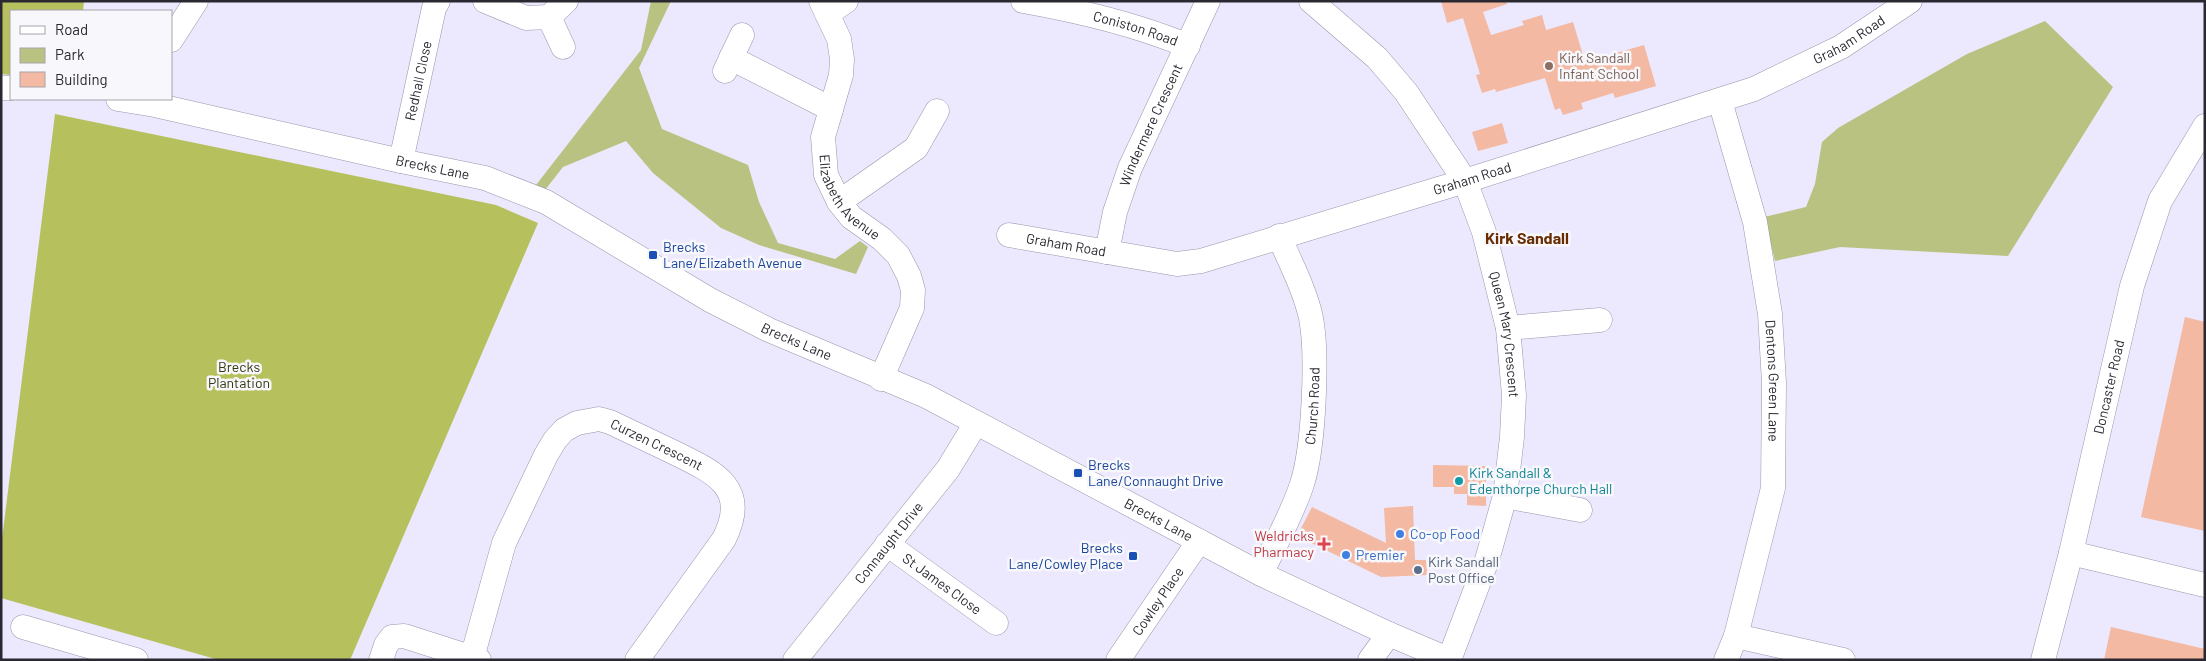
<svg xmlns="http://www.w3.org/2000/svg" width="2206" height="661" viewBox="0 0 2206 661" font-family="Barlow,sans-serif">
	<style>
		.green { fill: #b9c280 }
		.forest { fill: #b6c15e }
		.building { fill: #f3b9a2 }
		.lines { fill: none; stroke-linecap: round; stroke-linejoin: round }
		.minor-casing { stroke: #9995aa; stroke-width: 25 }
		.minor { stroke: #fff; stroke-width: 24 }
		.education-dot { fill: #8d6e63; stroke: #f8f8fc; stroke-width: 2 }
		.transit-dot { fill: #1a4fb4; stroke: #f8f8fc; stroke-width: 2 }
		.culture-dot { fill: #0f9aa8; stroke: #f8f8fc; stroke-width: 2 }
		.shop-dot { fill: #3f7fe0; stroke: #f8f8fc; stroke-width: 2 }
		.health-dot { fill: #e0444e; stroke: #f8f8fc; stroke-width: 2 }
		.service-dot { fill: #5c6f8a; stroke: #f8f8fc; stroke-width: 2 }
		.labels { text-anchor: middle; stroke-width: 5; stroke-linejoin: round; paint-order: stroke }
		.street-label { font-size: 14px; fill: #2a2830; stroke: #f8f8fc }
		.education-label { font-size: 14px; fill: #785e54; stroke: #f8f8fc; text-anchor: start }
		.transit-label { font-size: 14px; fill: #164399; stroke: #f8f8fc; text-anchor: start }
		.park-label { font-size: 14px; fill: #34380e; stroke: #f8f8fc }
		.culture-label { font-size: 14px; fill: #0d838f; stroke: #f8f8fc; text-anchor: start }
		.shop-label { font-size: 14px; fill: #366cbe; stroke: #f8f8fc; text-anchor: start }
		.health-label { font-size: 14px; fill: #be3a42; stroke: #f8f8fc; text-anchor: end }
		.service-label { font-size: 14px; fill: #4e5e75; stroke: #f8f8fc; text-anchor: start }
		.quarter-label { font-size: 16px; font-weight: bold; fill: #6a2d02; stroke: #f8f8fc }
	</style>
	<rect width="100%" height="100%" fill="#ece8fe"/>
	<path class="green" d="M651 1H671L639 68 662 129 748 165 759 202 778 243 835 259 860 241 868 247 856 274 759 245 721 228 653 173 626 141 563 167 545 190 536 185 641 50Z
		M2045 21 2113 87 2008 256 1840 247 1775 261 1764 217 1806 207 1815 184 1822 142 1838 128 1967 54Z"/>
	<path class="forest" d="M1 1H84L83 11H11V75L1 74Z
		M55 114 496 205 538 223 350 660H219L1 598V547Z"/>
	<path class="building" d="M1441 1H1506L1507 4 1483 12 1491 35 1524 25 1522 21 1542 15 1546 30 1573 22 1585 62 1644 45 1656 86 1615 98 1613 93 1581 103 1583 109 1563 115 1560 108 1555 110 1545 78 1496 92 1495 89 1482 93 1476 75 1480 74 1463 18 1447 23Z
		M1502 123 1508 143 1478 151 1472 132Z
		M2185 317 2205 322V531L2141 517Z
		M1433 465 1486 466V506L1467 505V494H1454V487H1433Z
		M1413 506 1415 560H1426L1427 575 1381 577 1297 536 1312 507 1386 543 1384 508Z
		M2111 627 2205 649V660H2104Z"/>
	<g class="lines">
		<defs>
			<g id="minor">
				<path d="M485 1 526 18 549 17 566 1"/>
				<path id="s1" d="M821 1 839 39 842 59 841 75 823 137 826 175 839 202 851 217 882 239 898 255 909 276 913 290 912 308 881 379"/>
				<path id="s2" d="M1023 1C1080 11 1135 24 1188 46"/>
				<path id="s3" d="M1311 1 1377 58 1406 92 1465 181 1484 232 1508 328 1514 395 1512 437 1505 496 1487 560 1449 660"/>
				<path d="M827 14 846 1"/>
				<path d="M549 17 563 47"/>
				<path d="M171 40 196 1"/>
				<path d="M731 58 831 109"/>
				<path d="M725 71 742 35"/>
				<path d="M1 88H11"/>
				<path id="s4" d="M118 99 155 105 401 161 485 178 546 202 710 300 769 330 926 396 1261 574 1389 634 1450 660"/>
				<path id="s5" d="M1720 101 1755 222 1770 314 1774 383 1773 488 1736 636 1726 660"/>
				<path id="s6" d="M401 161 434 8 438 1"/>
				<path d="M839 202 916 148 937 111"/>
				<path id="s7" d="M1009 235 1177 264 1201 261 1465 181 1754 89 1841 47 1910 1"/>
				<path id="s8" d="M1107 252 1115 212 1130 168 1208 1"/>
				<path d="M1508 328 1600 320"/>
				<path d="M1505 496 1580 510"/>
				<path id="s9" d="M887 544 996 623"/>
				<path d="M2071 553 2205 585"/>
				<path id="s10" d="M1261 574C1275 544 1292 515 1302 484 1314 447 1318 355 1311 318 1305 290 1290 262 1279 236"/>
				<path d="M23 627 136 660"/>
				<path d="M1736 636 1843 660"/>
				<path id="s11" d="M472 658 504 543 546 455 555 440 564 430 577 423 599 419 610 422C631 432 652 442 673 452 714 472 750 487 724 539L637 660"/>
				<path d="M381 660 386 645 392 637 404 636 479 660"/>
				<path id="s12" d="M795 660 948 469 976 423"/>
				<path id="s13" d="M1118 660 1199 541"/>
				<path d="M1370 660 1389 634"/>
				<path id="s14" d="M2043 660 2071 553 2132 286 2160 201 2205 126"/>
			</g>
		</defs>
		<use href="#minor" class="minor-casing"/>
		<use href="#minor" class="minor"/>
	</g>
	<circle class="education-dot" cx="1549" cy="66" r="5"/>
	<g class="transit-dot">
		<rect x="648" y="250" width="10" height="10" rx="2.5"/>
		<rect x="1073" y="468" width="10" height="10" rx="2.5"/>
		<rect x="1128" y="551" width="10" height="10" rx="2.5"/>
	</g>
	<circle class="culture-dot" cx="1459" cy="481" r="5"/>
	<g class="shop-dot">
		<circle cx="1400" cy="534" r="5"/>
		<circle cx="1346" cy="555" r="5"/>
	</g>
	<path class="health-dot" d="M1321.5 536.5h5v5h5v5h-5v5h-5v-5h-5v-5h5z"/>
	<circle class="service-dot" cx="1418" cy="570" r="5"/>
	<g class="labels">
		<g class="street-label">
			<text dy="5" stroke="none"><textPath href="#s2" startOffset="116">Coniston Road</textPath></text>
			<text dy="5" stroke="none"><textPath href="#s7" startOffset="881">Graham Road</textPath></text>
			<text dy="5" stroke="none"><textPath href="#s6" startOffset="82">Redhall Close</textPath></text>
			<text dy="5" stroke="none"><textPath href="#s8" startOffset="135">Windermere Crescent</textPath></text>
			<text dy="5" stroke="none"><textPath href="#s4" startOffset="322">Brecks Lane</textPath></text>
			<text dy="5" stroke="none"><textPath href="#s7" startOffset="478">Graham Road</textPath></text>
			<text dy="5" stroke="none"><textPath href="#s1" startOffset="212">Elizabeth Avenue</textPath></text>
			<text dy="5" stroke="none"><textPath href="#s7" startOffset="58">Graham Road</textPath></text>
			<text dy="5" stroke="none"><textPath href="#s3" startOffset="398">Queen Mary Crescent</textPath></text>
			<text dy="5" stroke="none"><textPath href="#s4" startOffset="728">Brecks Lane</textPath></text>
			<text dy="5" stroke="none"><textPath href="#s5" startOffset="286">Dentons Green Lane</textPath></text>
			<text dy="5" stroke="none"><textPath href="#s14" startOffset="281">Doncaster Road</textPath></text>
			<text dy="5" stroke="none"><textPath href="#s10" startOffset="178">Church Road</textPath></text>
			<text dy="5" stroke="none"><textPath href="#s11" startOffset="348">Curzen Crescent</textPath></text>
			<text dy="5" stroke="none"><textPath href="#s4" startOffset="1132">Brecks Lane</textPath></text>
			<text dy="5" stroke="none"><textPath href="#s12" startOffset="150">Connaught Drive</textPath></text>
			<text dy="5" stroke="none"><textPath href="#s9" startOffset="68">St James Close</textPath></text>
			<text dy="5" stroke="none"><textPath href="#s13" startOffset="71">Cowley Place</textPath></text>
		</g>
		<g class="education-label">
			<text x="1559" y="63">Kirk Sandall<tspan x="1559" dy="16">Infant School</tspan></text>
		</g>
		<g class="transit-label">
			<text x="663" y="252">Brecks<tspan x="663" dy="16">Lane/Elizabeth Avenue</tspan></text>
			<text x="1088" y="470">Brecks<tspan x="1088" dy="16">Lane/Connaught Drive</tspan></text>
			<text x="1123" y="553" text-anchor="end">Brecks<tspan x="1123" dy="16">Lane/Cowley Place</tspan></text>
		</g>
		<g class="park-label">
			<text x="239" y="372">Brecks<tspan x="239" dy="16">Plantation</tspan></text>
		</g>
		<g class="culture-label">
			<text x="1469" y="478">Kirk Sandall &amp;<tspan x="1469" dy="16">Edenthorpe Church Hall</tspan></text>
		</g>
		<g class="shop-label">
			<text x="1410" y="539">Co-op Food</text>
			<text x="1356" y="560">Premier</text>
		</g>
		<g class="health-label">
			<text x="1314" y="541">Weldricks<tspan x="1314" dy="16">Pharmacy</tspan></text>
		</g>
		<g class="service-label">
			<text x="1428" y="567">Kirk Sandall<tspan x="1428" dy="16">Post Office</tspan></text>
		</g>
		<g class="quarter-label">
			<text x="1527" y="244">Kirk Sandall</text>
		</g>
	</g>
	<rect width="2206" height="661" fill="none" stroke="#2a2830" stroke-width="5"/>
	<rect x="10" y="10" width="162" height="90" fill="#f8f8fc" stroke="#a6a5aa"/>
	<rect x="20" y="26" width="25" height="8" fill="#ffffff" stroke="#a6a5aa"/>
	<text x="55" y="35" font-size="15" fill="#2a2830">Road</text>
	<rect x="20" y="48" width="25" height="15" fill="#b9c280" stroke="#a6a5aa"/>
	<text x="55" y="60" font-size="15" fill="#2a2830">Park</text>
	<rect x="20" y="72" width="25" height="15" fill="#f3b9a2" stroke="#a6a5aa"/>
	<text x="55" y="85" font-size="15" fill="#2a2830">Building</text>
</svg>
